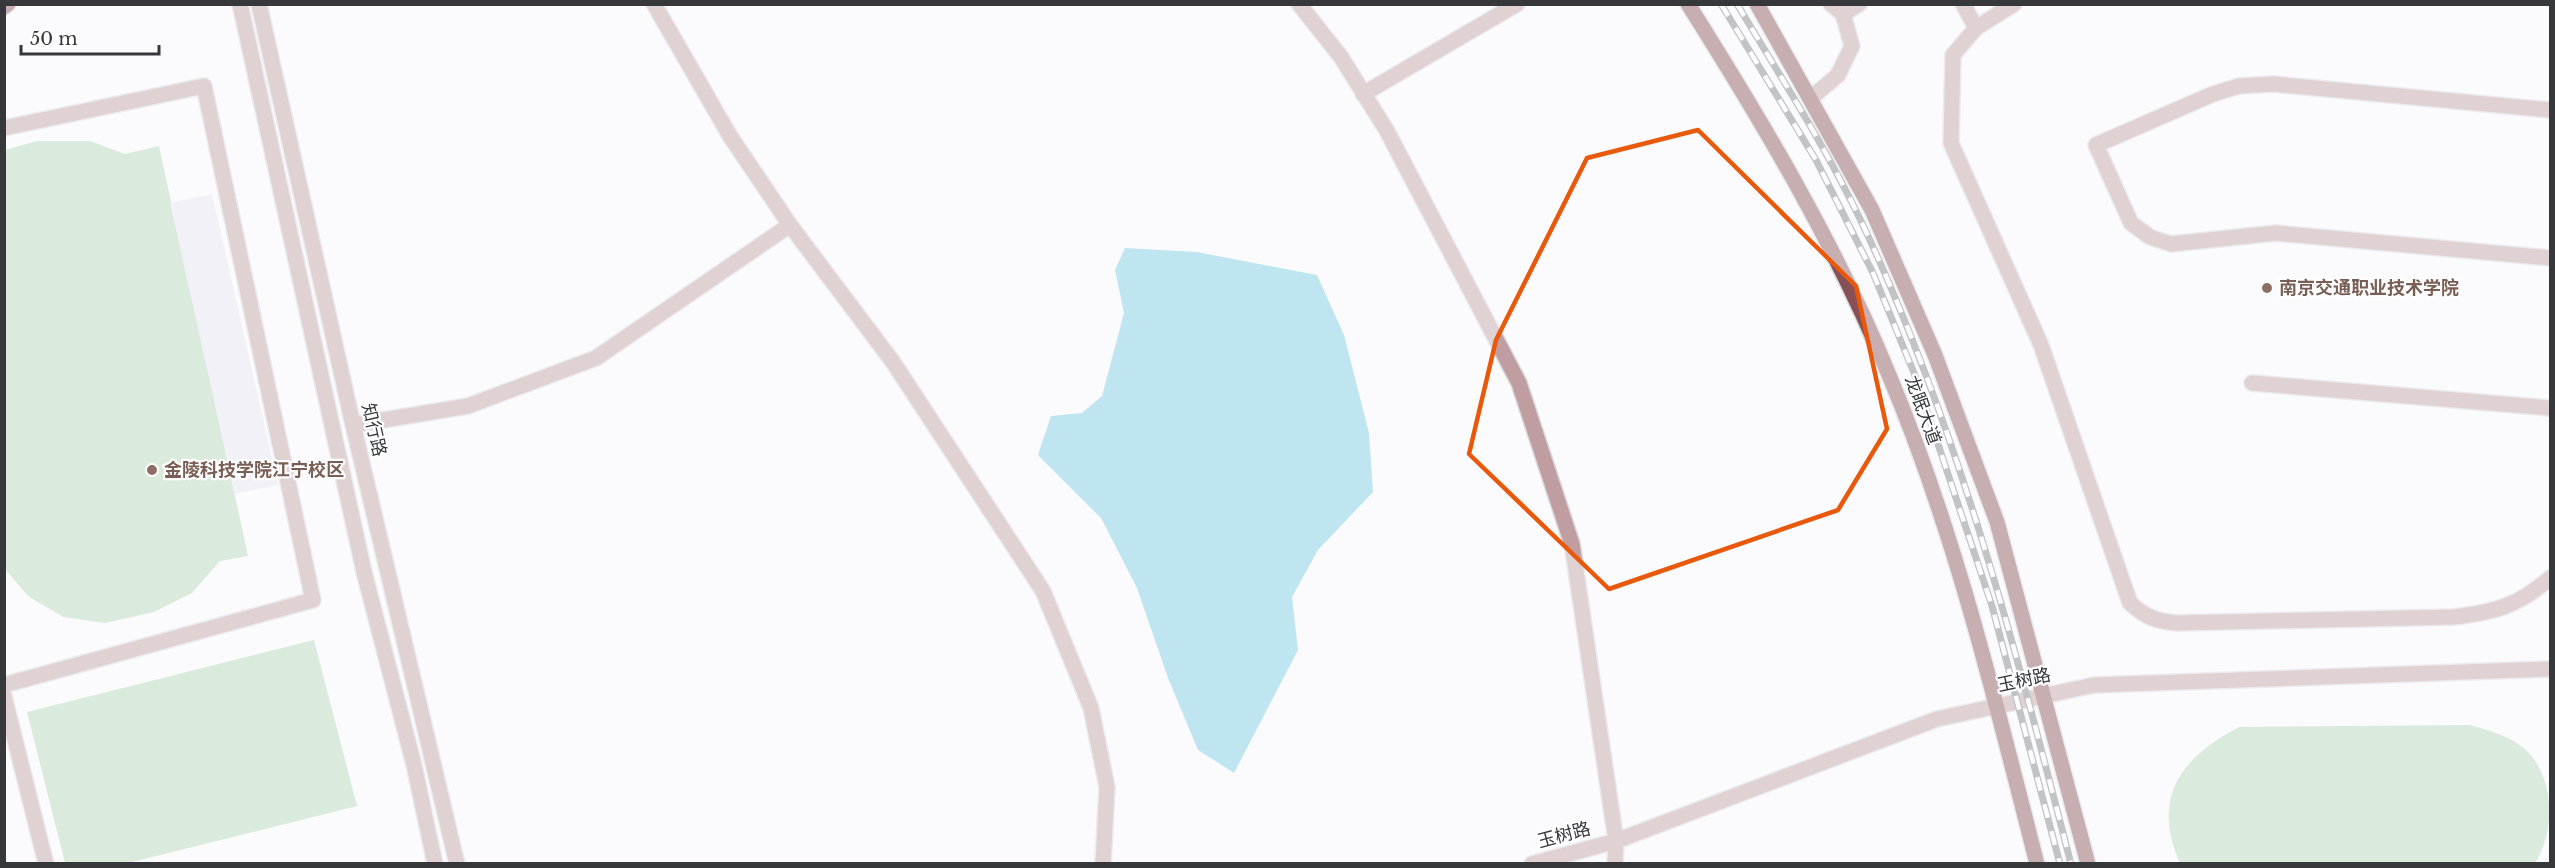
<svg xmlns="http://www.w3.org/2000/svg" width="2555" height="868" viewBox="0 0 2555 868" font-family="'Libre Baskerville','Noto Sans SC',serif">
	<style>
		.green { fill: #b1d5b3 }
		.water { fill: #77cae2 }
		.building { fill: #e4e4ef }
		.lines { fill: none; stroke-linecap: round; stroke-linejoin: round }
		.minor-casing { stroke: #d8d8da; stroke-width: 18 }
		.major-casing { stroke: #d8d8da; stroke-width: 18 }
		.minor { stroke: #bf9da0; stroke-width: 15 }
		.major { stroke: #875056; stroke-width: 15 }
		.rail-casing { stroke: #7d7e81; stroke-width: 7 }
		.rail { stroke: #fff; stroke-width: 4.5; stroke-dasharray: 14; stroke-linecap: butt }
		.marked { fill: none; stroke: #e8590c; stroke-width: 4.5; stroke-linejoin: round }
		.education-dot { fill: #8d6e63; stroke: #fff; stroke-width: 2 }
		.labels { text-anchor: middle; stroke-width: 4.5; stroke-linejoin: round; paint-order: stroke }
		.education-label { font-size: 18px; font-weight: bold; fill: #785e54; stroke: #fff; text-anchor: start }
		.street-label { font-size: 18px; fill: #37383c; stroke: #fff }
	</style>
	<rect width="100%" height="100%" fill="#fbfbfd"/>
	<path class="green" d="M37 141H90L125 154 159 146 248 556 220 561 192 593 154 612 105 623 63 617 28 596 5 569V150Z
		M314 640 357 806 128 863H65L27 712Z
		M2469 725C2490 730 2513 737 2528 752 2555 781 2555 832 2535 863H2180C2151 798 2180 758 2239 727Z"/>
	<path class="water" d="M1125 248 1197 252 1317 275 1344 335 1369 433 1373 492 1318 550 1292 597 1298 650 1234 773 1198 750 1168 678 1137 588 1101 518 1038 455 1051 416 1082 413 1102 396 1124 313 1115 270Z"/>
	<path class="building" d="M212 194 278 485 235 494 170 203Z"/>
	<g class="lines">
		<defs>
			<path id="minor" d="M240 4 364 572 414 765 435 864
				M259 4 353 425 457 864
				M654 4 730 136 790 225 893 362 1043 591 1091 708 1107 787 1103 864
				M1299 4 1341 57 1387 131 1519 383 1572 544 1616 841 1615 864
				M1963 4 1976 28 2014 4
				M1843 14 1859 4
				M1976 28 1953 55 1951 143 2041 345 2130 603C2145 617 2156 621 2176 623L2454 617C2495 612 2518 606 2550 578
				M1363 94 1517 4
				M1811 98 1838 75 1852 46 1843 14 1831 4
				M2550 110 2273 84 2239 86 2213 94 2096 145 2131 223 2150 237 2171 244 2276 233 2550 258
				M4 128 204 86 313 600 4 685
				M2252 383 2550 408
				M353 425 468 406 596 358 790 225
				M4 696 46 864
				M1532 864 1616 841 1937 719 2094 685 2550 669"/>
			<path id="major" d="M1688 4C1763 123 1836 245 1889 375 1955 532 1995 699 2037 864
				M1757 4 1872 210 1935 355 1997 522 2088 864
				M4 7 8 4"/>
		</defs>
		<use href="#minor" class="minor-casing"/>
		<use href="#major" class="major-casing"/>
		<use href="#minor" class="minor"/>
		<use href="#major" class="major"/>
		<defs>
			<path id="rail" d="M1721 4 1816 160 1873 273 1916 378 1992 606 2060 864
				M1737 4C1780 76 1826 147 1862 223 1958 427 2015 646 2071 864"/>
		</defs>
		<use href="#rail" class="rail-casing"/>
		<use href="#rail" class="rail"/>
	</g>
	<path d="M0 0H2555V868H0ZM1698 130 1856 286 1887 429 1838 510 1609 589 1469 454 1496 340 1587 158Z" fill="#fbfbfd" fill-opacity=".55" fill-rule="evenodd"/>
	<path class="marked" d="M1698 130 1856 286 1887 429 1838 510 1609 589 1469 454 1496 340 1587 158Z"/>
	<g class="education-dot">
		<circle cx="2267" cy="288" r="6"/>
		<circle cx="152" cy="470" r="6"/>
	</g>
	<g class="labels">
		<g class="education-label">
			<text x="2279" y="294">南京交通职业技术学院</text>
			<text x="164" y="476">金陵科技学院江宁校区</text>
		</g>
		<g class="street-label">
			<text transform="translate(1923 410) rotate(70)" y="6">龙眠大道</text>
			<text transform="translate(374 430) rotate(77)" y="6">知行路</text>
			<text transform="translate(2024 680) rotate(-12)" y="6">玉树路</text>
			<text transform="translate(1564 835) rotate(-15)" y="6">玉树路</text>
		</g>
	</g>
	<rect width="2555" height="868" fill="none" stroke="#37383c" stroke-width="12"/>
	<path d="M21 45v9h138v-9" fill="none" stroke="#37383c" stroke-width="3"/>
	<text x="30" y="45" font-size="18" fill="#37383c" stroke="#ffffff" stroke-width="4.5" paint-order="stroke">50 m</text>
</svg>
